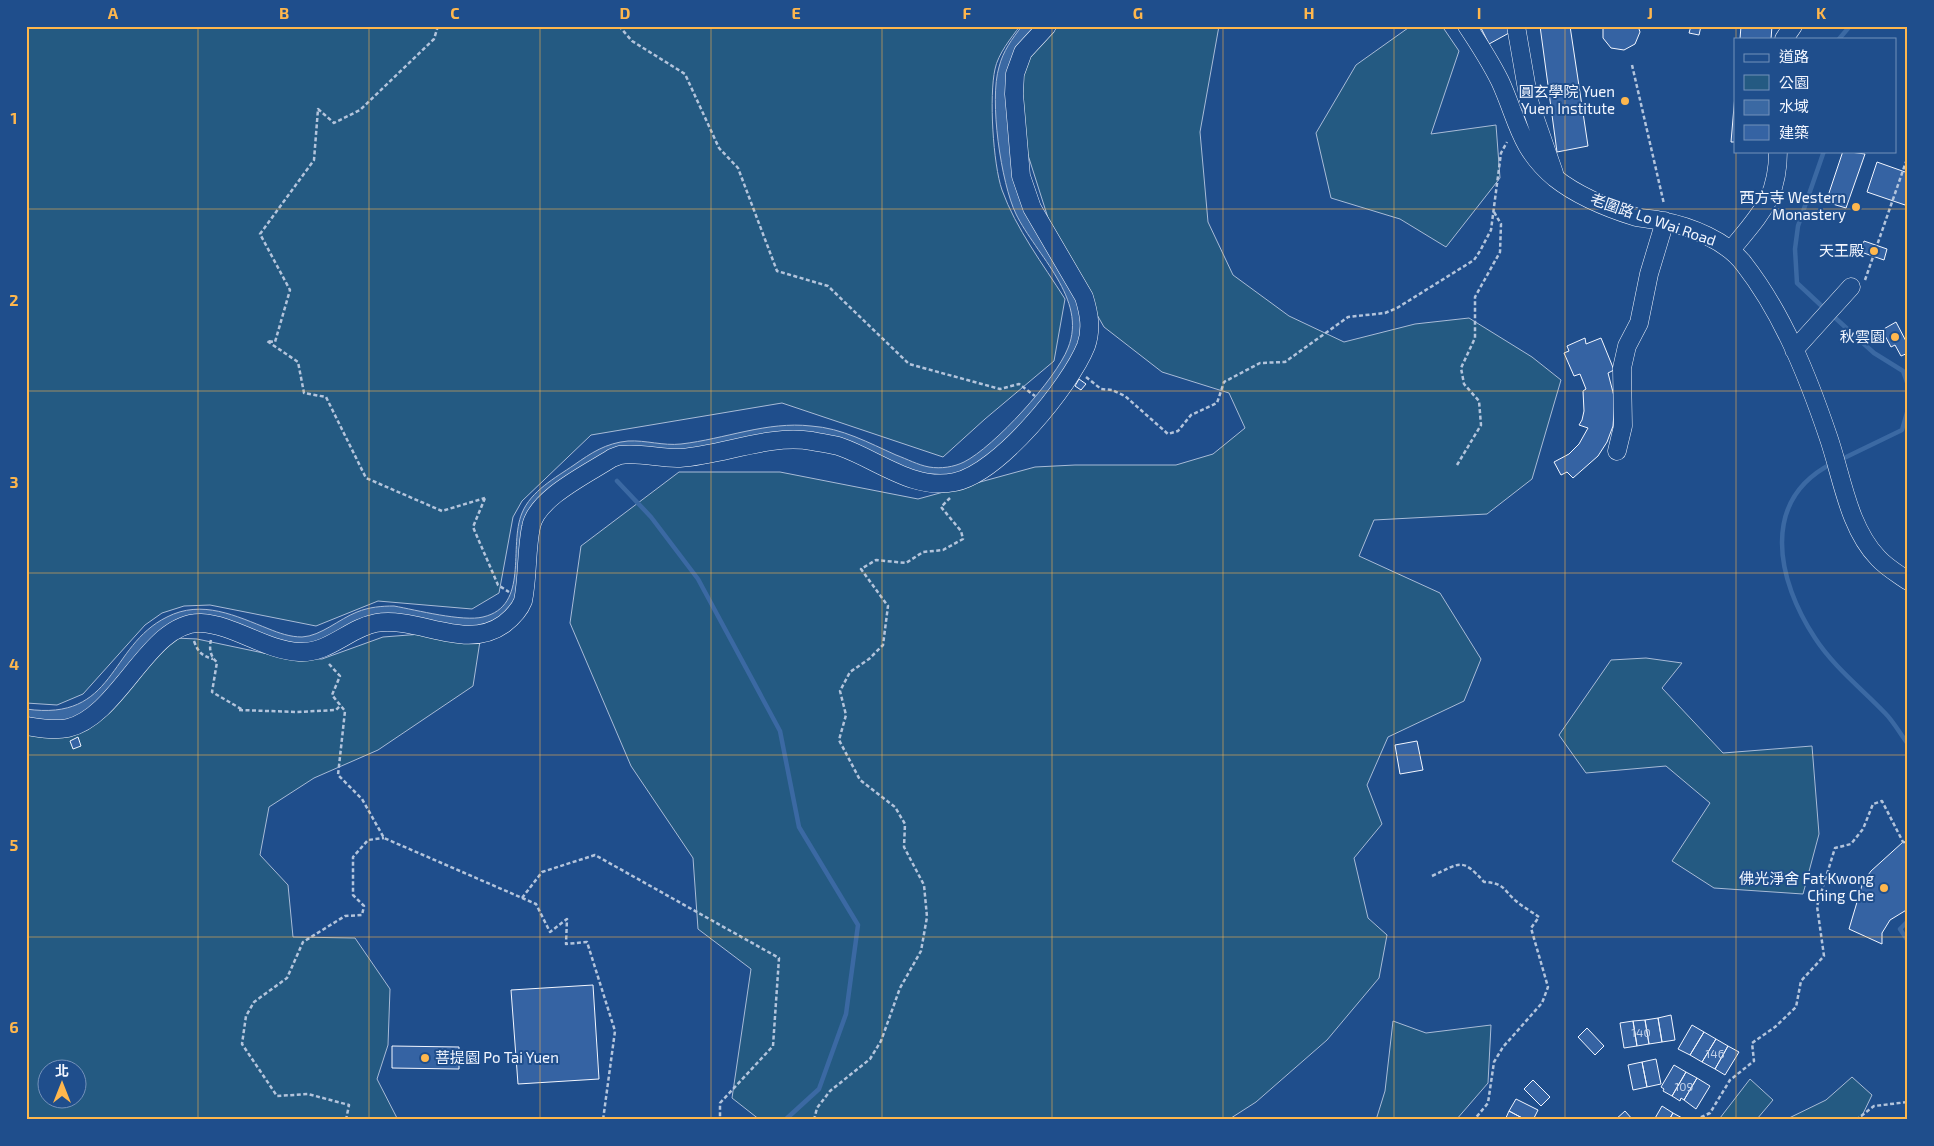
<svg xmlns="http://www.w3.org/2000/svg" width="1934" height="1146" viewBox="0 0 1934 1146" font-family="'Exo 2','Noto Sans TC',sans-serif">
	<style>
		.green { fill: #245a82; stroke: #a8bbd7; fill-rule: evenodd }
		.water { fill: #3b69a3; stroke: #a8bbd7 }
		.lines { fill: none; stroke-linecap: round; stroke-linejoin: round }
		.stream { stroke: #3b69a3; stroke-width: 4.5 }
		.building { fill: #3563a3; stroke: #f2f6ff }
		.minor-casing { stroke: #f2f6ff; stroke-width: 19 }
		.path { stroke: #b3c4dc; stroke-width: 2.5; stroke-dasharray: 4 2.5; stroke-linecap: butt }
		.minor { stroke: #1f4e8c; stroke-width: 18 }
		.grid { fill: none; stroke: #ffb74d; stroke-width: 1; stroke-opacity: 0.55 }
		.poi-dot { fill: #ffb74d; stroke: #1f4e8c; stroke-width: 2 }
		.labels { text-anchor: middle; stroke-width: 4; stroke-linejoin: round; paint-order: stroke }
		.number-label { font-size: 12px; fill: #c3d1e8 }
		.poi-label { font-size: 15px; fill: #f2f6ff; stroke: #1f4e8c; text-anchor: end }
		.street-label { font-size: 15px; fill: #f2f6ff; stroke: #1f4e8c }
		.neatline { fill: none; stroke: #ffb74d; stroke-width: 2 }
		.grid-label { font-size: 16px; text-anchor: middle; font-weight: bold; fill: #ffb74d }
	</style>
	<rect width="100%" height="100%" fill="#1f4e8c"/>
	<path class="green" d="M26 26H1020C1011 38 998 54 995 69 989 96 993 164 1002 190 1016 229 1043 264 1065 299L1054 361 985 419 943 457 782 403 591 435 522 501 513 517 499 593 472 609 378 601 316 626 210 605 184 606 162 613 145 625 83 694 57 705 26 703Z
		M1028 26H1219L1200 132 1208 222 1233 275 1289 316 1344 342 1415 324 1469 318 1532 357 1561 380 1532 479 1487 514 1374 520 1359 556 1440 593 1481 659 1464 701 1388 737 1367 785 1382 824 1354 858 1368 918 1387 935 1379 978 1327 1040 1256 1102 1228 1120H760L732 1098 751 969 698 929 693 858 631 766 570 623 581 546 679 472H780L918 499 1035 467 1075 465H1176L1213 454 1245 428 1229 393 1162 372 1104 327 1056 243 1014 111Z
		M1407 26H1442L1459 51 1431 134 1496 125 1500 178 1446 247 1400 219 1331 198 1316 133 1356 65 1408 28Z
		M422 634 480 641 473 686 378 750 314 778 269 807 260 855 288 885 293 937 355 938 390 989 388 1045 377 1079 398 1120H26V730L51 734 175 638 197 639 287 658 322 659 383 637ZM48 1068H78V1098H48Z
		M1646 658 1682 663 1662 688 1723 753 1812 746 1819 834 1803 894 1714 888 1672 861 1710 803 1666 766 1586 773 1559 735 1611 660Z
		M1393 1021 1426 1033 1491 1025 1488 1083 1456 1120H1376L1385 1091Z
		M1852 1077 1872 1095 1860 1120H1785L1826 1100Z
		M1750 1079 1773 1100 1757 1119 1720 1118Z"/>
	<path class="water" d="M1022 26H1041L1021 47 1015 160 1081 301 1080 348 1042 405 972 471 933 479 838 442 683 454 636 451 543 499 519 599 487 629 393 618 311 647 193 620 76 720 26 722V709C116 722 108 646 167 617 202 599 236 616 269 629 279 633 290 637 302 637 321 636 339 619 357 612 369 607 382 606 394 606 416 610 463 622 483 617 530 606 508 546 522 513 531 491 555 478 574 465 591 453 606 443 628 441 646 440 663 446 681 444 725 439 767 421 811 426 842 428 869 443 896 455 907 459 918 465 929 467 941 469 954 467 964 462 994 447 1056 379 1068 348 1088 299 1036 255 1016 214 1001 183 989 100 999 67 1003 51 1012 39 1022 26Z"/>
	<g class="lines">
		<path class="stream" d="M1839 39 1850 26
			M1824 151 1798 226 1795 249 1797 283 1826 310
			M1832 315 1874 353 1903 371 1908 385
			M1840 460 1902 430 1908 409
			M1833 463C1759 500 1777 580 1815 638 1833 666 1862 689 1885 713 1894 722 1900 734 1908 744
			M617 481 651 517 698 579 780 731 799 827 858 925 846 1014 819 1089 785 1120
			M1908 921 1900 929 1908 941"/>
	</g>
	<path class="building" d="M1480 26H1506L1509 33 1489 44Z
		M1540 26H1570L1588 146 1557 152Z
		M1603 26H1638L1640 32 1635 44 1624 50 1611 48 1603 38Z
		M1691 26H1701L1699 35 1689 33Z
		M1741 26H1772L1771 39H1740Z
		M1735 95V142H1731Z
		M1843 151 1865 154 1846 208 1826 202Z
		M1877 162 1908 173V206L1867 192Z
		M1864 241 1887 249 1884 260 1861 252Z
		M1896 322 1908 345V353L1901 356 1895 345 1891 347 1882 330Z
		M1585 338 1586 344 1601 338 1614 370 1608 373 1615 400 1613 426 1607 442 1598 456 1573 478 1567 472 1561 475 1554 462 1569 454 1579 444 1588 428 1579 425 1582 420 1584 411 1583 391 1586 389 1580 374 1574 376 1564 353 1569 351 1567 346Z
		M1079 379 1086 384 1081 390 1075 386Z
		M78 737 81 746 73 749 70 741Z
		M1417 741 1423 770 1400 774 1395 745Z
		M1903 842 1908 843V909L1890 920 1882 933V944L1849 929 1863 882 1871 871Z
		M593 985 599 1079 518 1084 511 990Z
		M1671 1015 1675 1040 1662 1042 1658 1018Z
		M1658 1018 1662 1042 1649 1044 1645 1020Z
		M1645 1020 1649 1044 1637 1046 1633 1021Z
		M1633 1021 1637 1046 1624 1048 1620 1023Z
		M1692 1025 1704 1032 1690 1055 1678 1049Z
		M1587 1028 1604 1046 1595 1055 1578 1037Z
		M1704 1032 1716 1039 1702 1062 1690 1055Z
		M1716 1039 1728 1046 1715 1069 1702 1062Z
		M392 1046 459 1047V1069L392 1068Z
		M1728 1046 1739 1052 1725 1075 1715 1069Z
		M1656 1059 1661 1084 1647 1087 1642 1062Z
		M1642 1062 1647 1087 1633 1090 1628 1065Z
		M1674 1065 1686 1072 1672 1096 1663 1091 1664 1089 1661 1087Z
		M1686 1072 1697 1078 1684 1100 1681 1098 1680 1101 1672 1096Z
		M1697 1078 1710 1086 1696 1109 1684 1100Z
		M1533 1080 1550 1097 1541 1106 1524 1089Z
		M1516 1099 1538 1110 1533 1120H1526L1509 1111Z
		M1662 1106 1673 1113 1669 1120H1654Z
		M1509 1111 1526 1120H1505Z
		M1625 1111 1633 1120H1615Z
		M1673 1113 1684 1119V1120H1669Z"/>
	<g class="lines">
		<defs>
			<path id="minor" d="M1467 26C1479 44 1490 61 1500 81 1518 120 1519 148 1555 178 1579 197 1607 208 1636 217 1645 219 1654 219 1662 221 1690 226 1727 241 1744 264 1783 314 1808 377 1828 436 1842 476 1848 527 1878 558 1886 567 1898 574 1908 581
				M1516 26 1529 101 1554 173
				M1784 39 1793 26
				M1731 250C1760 214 1778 199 1778 151
				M1794 350 1851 287
				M1617 451 1623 426 1622 368 1627 346 1639 323 1649 274 1665 221
				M26 726C39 728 54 731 68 728 120 716 149 621 201 623 235 625 264 650 299 652 328 654 349 628 376 623 419 616 465 652 504 624 513 617 519 611 523 601 528 577 526 551 531 527 536 498 589 473 612 458L620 455C641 452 660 459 680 458 724 455 768 434 812 441 821 443 832 444 841 447 878 460 914 491 955 482 999 473 1070 386 1086 346 1092 329 1089 313 1084 297L1032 208 1021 176 1014 94 1015 74 1023 52 1047 26"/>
		</defs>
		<use href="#minor" class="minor-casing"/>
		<path class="path" d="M438 26 434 39 360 110 334 123 318 109 314 160 260 234 290 290 275 342 267 341 298 362 304 393 326 397 366 478 442 511 485 498
			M619 26 632 41 685 74 719 148 738 168 777 271 828 286 909 364 1000 389 1019 384 1035 396
			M1632 65 1664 204
			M1908 83V92
			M1865 280 1908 156
			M1086 377 1101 389 1112 390 1125 396 1168 434 1178 431 1191 415 1217 403 1224 382 1260 363 1285 362 1348 317 1385 313 1397 308 1474 260 1480 251 1491 230 1501 153 1507 142
			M1457 465 1481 425 1479 401 1464 384 1461 368 1475 338V297L1500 252 1501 224 1494 212
			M485 498 473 527 498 585 509 592
			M211 640C209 647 210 657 217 662L212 692 243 710
			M194 641C198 652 202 656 213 659
			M329 664 340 676 332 695 345 711 338 775 362 799 384 838 536 904 550 932 567 919 566 944 587 942 615 1031 603 1120
			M239 710 297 712 336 710 341 705
			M1432 876C1460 863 1462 857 1484 882 1505 883 1503 890 1516 901 1523 907 1532 912 1539 917L1531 928 1548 987 1542 1003 1503 1047 1494 1062 1488 1103 1474 1120
			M522 898 542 872 595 855 779 958 773 1046 720 1103V1120
			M346 1120 349 1105 308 1094 277 1096 242 1044 246 1016 254 1002 287 978 303 942 345 916 362 915 364 906 353 895V857L368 840 384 838
			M814 1120 817 1108 830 1091 870 1059 881 1041 900 988 921 951 927 917 924 885 904 847 905 824 895 807 860 780 839 740 846 715 840 691 850 672 869 659 883 645 888 606 861 569 876 560 906 563 923 552 943 550 963 539 961 531 941 507 950 498
			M1695 1120 1710 1113 1730 1080 1754 1061 1752 1043 1775 1027 1796 1007 1801 981 1824 956 1817 906 1835 848 1851 844 1863 829 1873 804 1882 801 1903 842 1908 843
			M1856 1120 1874 1106 1908 1102"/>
		<use href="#minor" class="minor"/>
	</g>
	<path class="grid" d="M198 26V1120M369 26V1120M540 26V1120M711 26V1120M882 26V1120M1052 26V1120M1223 26V1120M1394 26V1120M1565 26V1120M1736 26V39M1736 151V1120M26 209H1908M26 391H1908M26 573H1908M26 755H1908M26 937H1908"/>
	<g class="poi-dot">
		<circle cx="1625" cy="101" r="5"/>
		<circle cx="1856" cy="207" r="5"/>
		<circle cx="1874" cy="251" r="5"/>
		<circle cx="1895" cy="337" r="5"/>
		<circle cx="1884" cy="888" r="5"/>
		<circle cx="425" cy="1058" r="5"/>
	</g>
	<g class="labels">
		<g class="number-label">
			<text x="1641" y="1037">140</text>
			<text x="1715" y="1058">146</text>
			<text x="1684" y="1091">109</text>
		</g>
		<g class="poi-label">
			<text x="1615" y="97">圓玄學院 Yuen<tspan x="1615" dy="17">Yuen Institute</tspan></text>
			<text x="1846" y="203">西方寺 Western<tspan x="1846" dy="17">Monastery</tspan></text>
			<text x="1864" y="256">天王殿</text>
			<text x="1885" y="342">秋雲園</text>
			<text x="1874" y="884">佛光淨舍 Fat Kwong<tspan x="1874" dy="17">Ching Che</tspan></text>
			<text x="435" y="1063" text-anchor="start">菩提園 Po Tai Yuen</text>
		</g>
		<g class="street-label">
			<text transform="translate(1653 220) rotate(19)" y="5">老圍路 Lo Wai Road</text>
		</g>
	</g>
	<rect width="1934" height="1146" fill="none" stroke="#1f4e8c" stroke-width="55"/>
	<rect x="1734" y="38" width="162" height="115" fill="#1f4e8c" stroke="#7391ba"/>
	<rect x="1744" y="54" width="25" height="8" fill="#1f4e8c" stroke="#7391ba"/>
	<text x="1779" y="62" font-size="15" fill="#f2f6ff">道路</text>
	<rect x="1744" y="75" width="25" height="15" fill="#245a82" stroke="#7391ba"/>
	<text x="1779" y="88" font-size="15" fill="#f2f6ff">公園</text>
	<rect x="1744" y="100" width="25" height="15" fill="#3b69a3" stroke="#7391ba"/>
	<text x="1779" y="112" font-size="15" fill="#f2f6ff">水域</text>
	<rect x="1744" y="125" width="25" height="15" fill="#3563a3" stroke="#7391ba"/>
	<text x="1779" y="138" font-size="15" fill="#f2f6ff">建築</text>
	<g transform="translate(62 1084)"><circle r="24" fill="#1f4e8c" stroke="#7391ba"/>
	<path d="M0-4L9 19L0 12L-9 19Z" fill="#ffb74d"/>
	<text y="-8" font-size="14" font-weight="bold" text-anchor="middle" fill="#f2f6ff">北</text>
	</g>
	<rect x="28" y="28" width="1878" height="1090" class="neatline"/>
	<g class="grid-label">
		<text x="113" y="19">A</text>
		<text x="284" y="19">B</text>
		<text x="455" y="19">C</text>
		<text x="625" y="19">D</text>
		<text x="796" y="19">E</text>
		<text x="967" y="19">F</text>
		<text x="1138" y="19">G</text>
		<text x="1309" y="19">H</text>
		<text x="1479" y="19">I</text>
		<text x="1650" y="19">J</text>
		<text x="1821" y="19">K</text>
		<text x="14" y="124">1</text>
		<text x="14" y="306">2</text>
		<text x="14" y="488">3</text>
		<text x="14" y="670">4</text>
		<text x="14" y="851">5</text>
		<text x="14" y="1033">6</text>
	</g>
</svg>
